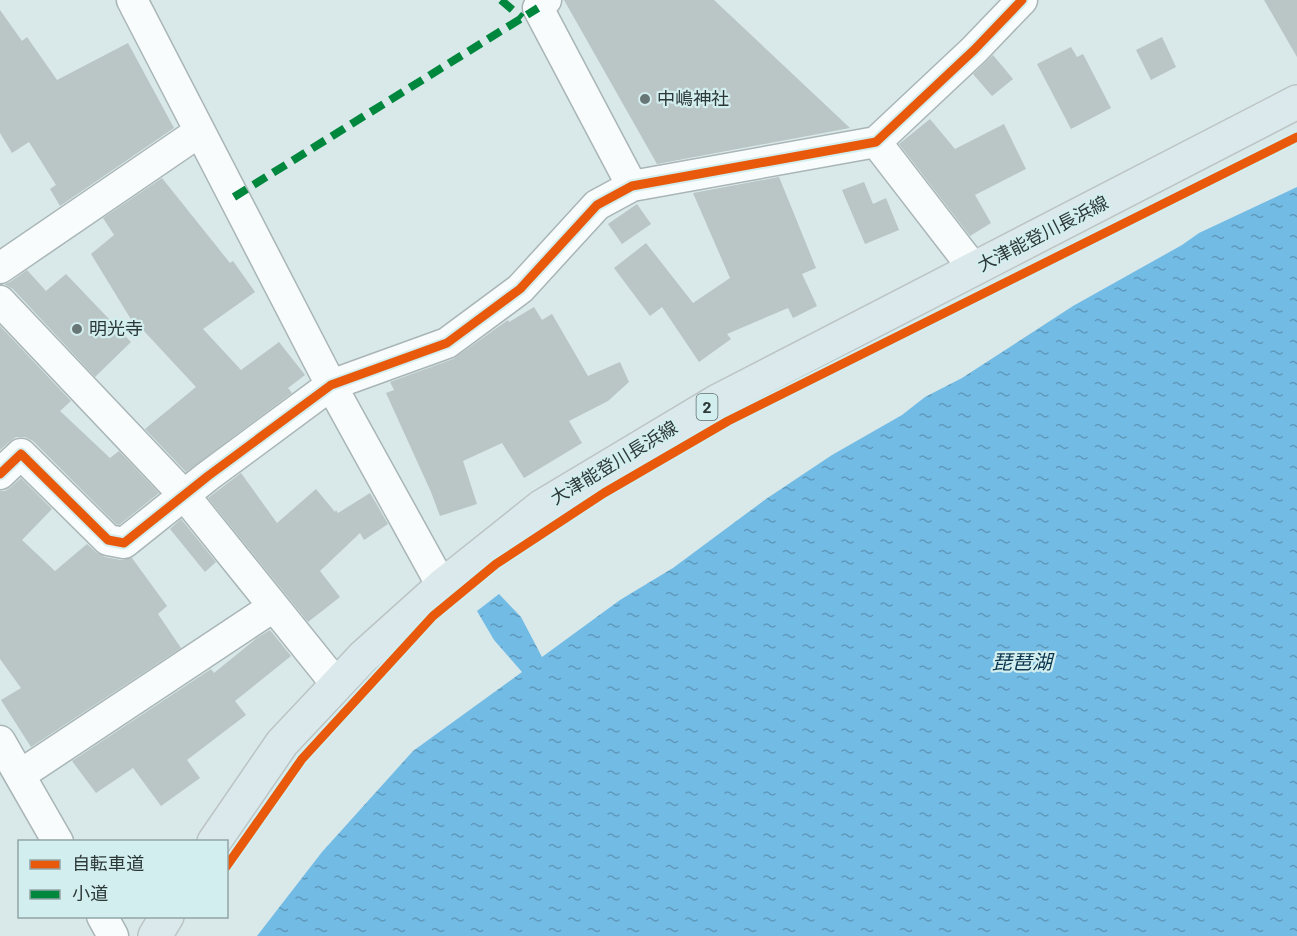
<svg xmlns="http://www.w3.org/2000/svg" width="1297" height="936" viewBox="0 0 1297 936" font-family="Barlow,'Noto Sans JP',sans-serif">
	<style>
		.water { fill: url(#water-ripples) }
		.building { fill: #bac5c5 }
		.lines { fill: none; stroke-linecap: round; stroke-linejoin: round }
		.street-casing { stroke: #a9b5b6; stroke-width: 33 }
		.primary-casing { stroke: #bcc4c4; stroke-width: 36 }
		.street { stroke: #f9fcfc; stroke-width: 30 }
		.primary { stroke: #dce9ec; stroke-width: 33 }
		.quiet { stroke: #00873e; stroke-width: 8; stroke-dasharray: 15 8; stroke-linecap: butt }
		.cycleway-casing { stroke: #d3eeef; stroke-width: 13 }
		.cycleway { stroke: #e8590c; stroke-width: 9 }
		.poi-dot { fill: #697676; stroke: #d3eeef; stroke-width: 2 }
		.labels { text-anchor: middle; stroke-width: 4.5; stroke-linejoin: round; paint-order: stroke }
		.shield { fill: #d3eeef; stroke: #5f6f6f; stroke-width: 1.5 }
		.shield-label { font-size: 16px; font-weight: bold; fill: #2d3838 }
		.poi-label { font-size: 18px; fill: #2d3838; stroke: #d3eeef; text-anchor: start }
		.street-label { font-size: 18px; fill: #2d3838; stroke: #d3eeef }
		.water-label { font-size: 20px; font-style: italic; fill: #0b354d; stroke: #d3eeef }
	</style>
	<defs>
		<pattern id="water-ripples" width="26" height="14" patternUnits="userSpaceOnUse" patternTransform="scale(1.5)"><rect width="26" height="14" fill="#72bbe5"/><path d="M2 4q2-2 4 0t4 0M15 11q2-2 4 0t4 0" fill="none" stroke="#5e99bb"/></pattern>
	</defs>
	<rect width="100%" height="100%" fill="#d9e8e9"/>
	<path class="water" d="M1297 187V936H257L322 852 413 751 522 672 494 640 477 611 499 594 521 617 542 657 620 600 673 568 766 499 832 455 902 415 925 397 962 378 1073 306 1182 245 1199 233Z"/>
	<path class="building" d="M564 0H714L850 128 657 164Z
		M1264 0H1297V57Z
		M0 10 22 41 27 37 57 80 128 43 174 128 60 206 50 189 56 185 29 142 12 153 0 133Z
		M1162 37 1176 67 1151 80 1136 50Z
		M1071 47 1077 57 1083 54 1111 108 1071 129 1037 64Z
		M993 55 1013 79 992 96 973 74Z
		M930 119 955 149 1004 124 1026 169 975 195 991 223 970 236 899 144Z
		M779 177 816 268 802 274 817 306 793 318 788 308 727 334 731 339 699 362 662 307 650 316 614 268 646 243 693 303 730 278 693 193Z
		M162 178 230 263 233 261 255 292 203 329 241 370 279 342 305 375 288 388 292 393 186 472 145 429 196 387 143 330 140 334 91 254 114 235 103 218Z
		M864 182 873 204 886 198 899 230 865 244 842 190Z
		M637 204 651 224 622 244 608 224Z
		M27 270 46 291 66 274 131 342 95 377 13 289 4 284 10 282Z
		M534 307 542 320 552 314 588 376 620 362 629 382 608 401 569 421 582 443 524 478 502 443 463 461 477 504 440 516 431 492 386 393 394 390 390 382 453 359 508 320 509 322Z
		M0 326 71 401 60 411 110 458 119 451 159 493 119 525 116 524 33 441 25 437H16L9 442 0 450Z
		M241 473 277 523 316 489 335 512 336 510 338 513 370 493 388 524 364 540 360 533 320 571 340 597 308 622 208 498Z
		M21 478 52 509 22 540 55 571 87 544 96 552 105 557 121 560 132 558 167 606 158 614 181 648 31 747 1 700 21 688 0 659V491H5L11 487Z
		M181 519 216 562 205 572 170 529Z
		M270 630 291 656 235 701 246 715 187 760 200 778 161 806 133 768 96 793 72 761 211 669 214 673 257 638Z"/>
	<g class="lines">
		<defs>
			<path id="street" d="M132 0 331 385 442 586
				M546 0 538 8 632 186
				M876 142 974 269
				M0 268 199 132
				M0 301 184 495 337 685
				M0 474 21 454 108 540 124 543 208 476 331 385 447 343 520 289 597 205 632 186 876 142 974 50 1022 0
				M0 741 58 842
				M20 775 273 607
				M102 916 113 936"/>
			<path id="primary" d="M214 842 282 743 363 657 442 586 541 507 718 401 1297 102
				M155 936 167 916"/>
		</defs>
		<use href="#street" class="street-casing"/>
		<use href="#primary" class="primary-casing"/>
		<use href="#street" class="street"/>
		<use href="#primary" class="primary"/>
		<path class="quiet" d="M501 0 522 18
			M234 197 538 8"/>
		<defs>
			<path id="cycleway" d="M0 474 21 454 108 540 124 543 208 476 331 385 447 343 520 289 597 205 632 186 876 142 974 50 1022 0
				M226 867 302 759 433 616 496 564 604 493 728 421 1297 137"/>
		</defs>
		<use href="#cycleway" class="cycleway-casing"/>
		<use href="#cycleway" class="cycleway"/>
	</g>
	<g class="poi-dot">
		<circle cx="645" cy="99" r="6"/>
		<circle cx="77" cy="329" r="6"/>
	</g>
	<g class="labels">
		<rect class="shield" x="696.5" y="394" width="21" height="26" rx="4.5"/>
		<g class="shield-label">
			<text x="707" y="413">2</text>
		</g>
		<g class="poi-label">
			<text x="657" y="105">中嶋神社</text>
			<text x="89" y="335">明光寺</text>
		</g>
		<g class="street-label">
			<text transform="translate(1043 234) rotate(-27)" y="6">大津能登川長浜線</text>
			<text transform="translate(614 463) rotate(-31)" y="6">大津能登川長浜線</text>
		</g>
		<g class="water-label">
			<text x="1022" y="669">琵琶湖</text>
		</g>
	</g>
	<rect x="18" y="840" width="210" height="78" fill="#d3eeef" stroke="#91a5a6" stroke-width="1.5"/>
	<rect x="30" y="860" width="30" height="9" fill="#e8590c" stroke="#91a5a6" stroke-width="1.5"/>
	<text x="72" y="870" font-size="18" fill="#2d3838">自転車道</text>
	<rect x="30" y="890" width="30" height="9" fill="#00873e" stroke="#91a5a6" stroke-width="1.5"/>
	<text x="72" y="900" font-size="18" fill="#2d3838">小道</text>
</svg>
